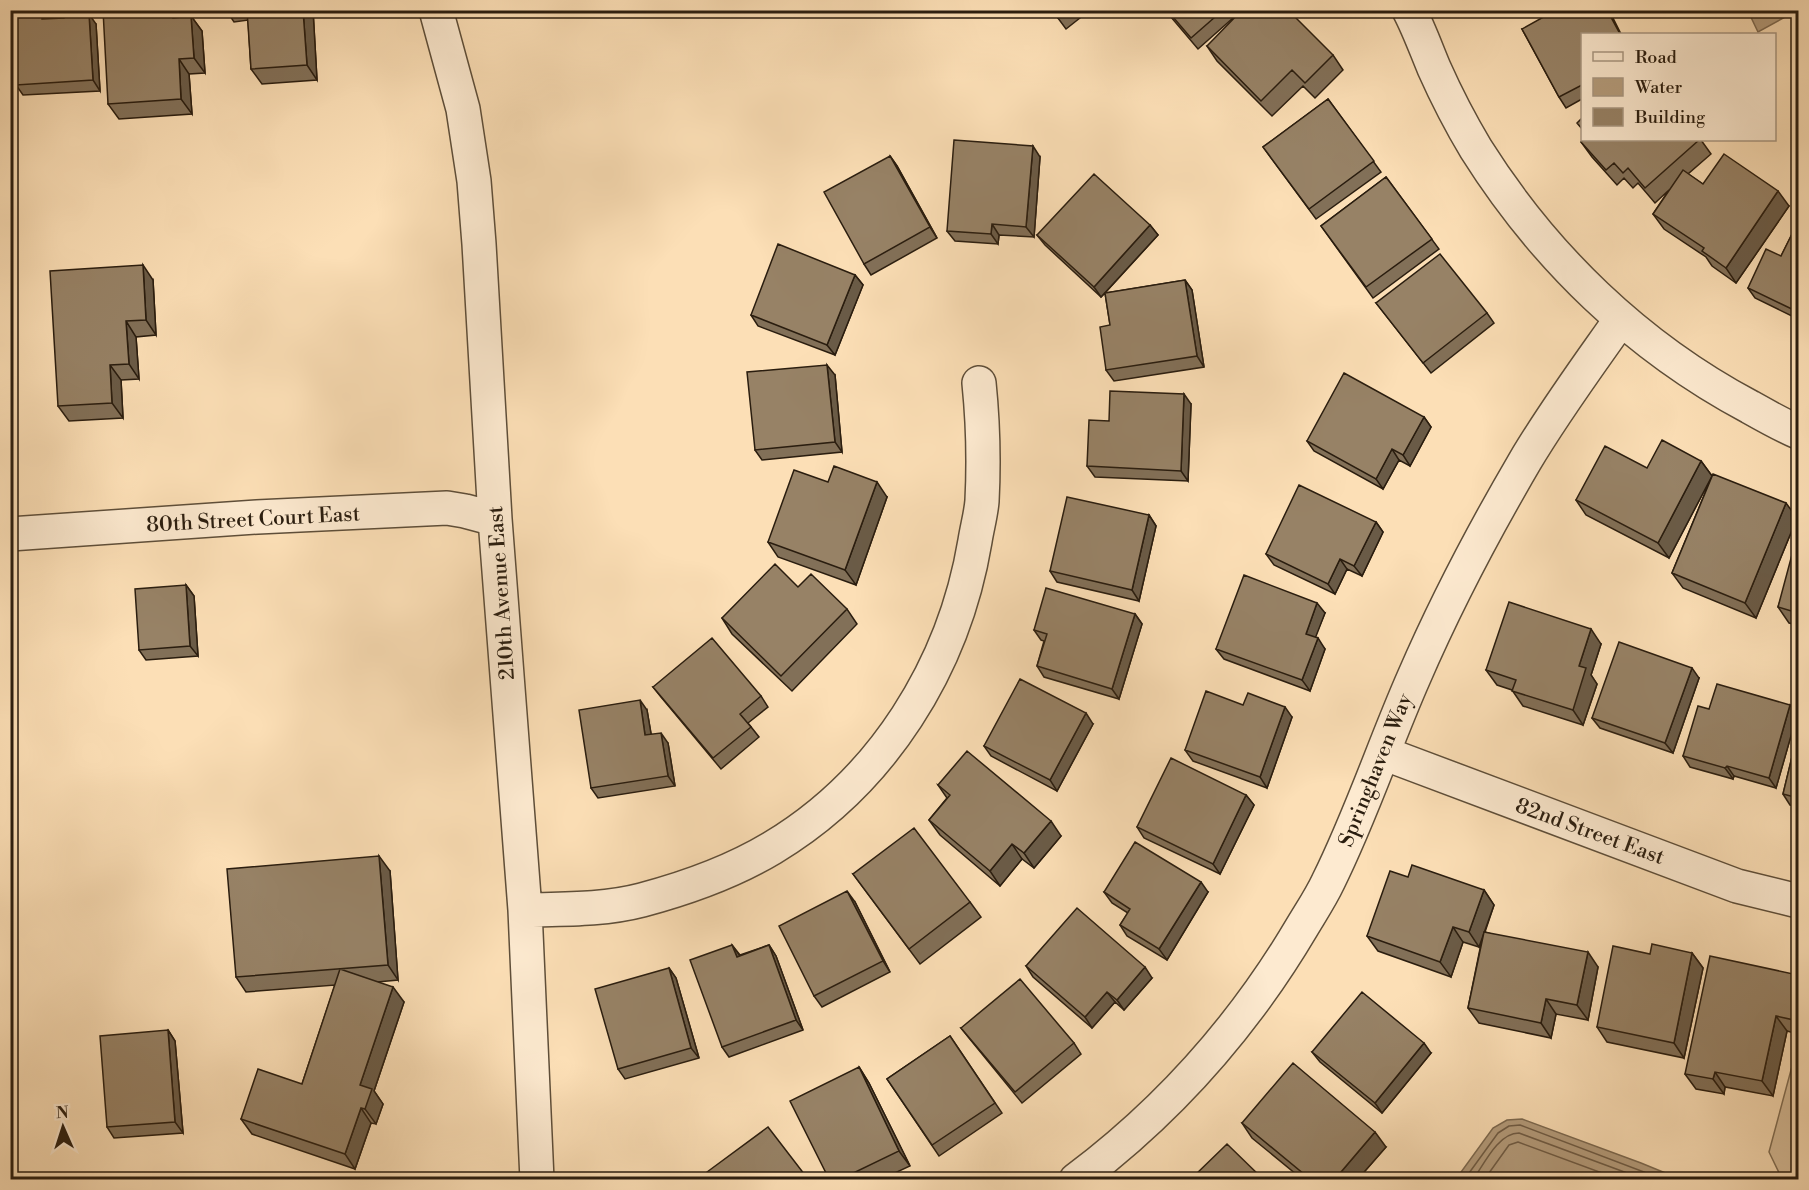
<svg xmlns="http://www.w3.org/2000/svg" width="1809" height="1190" viewBox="0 0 1809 1190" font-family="'Libre Bodoni',serif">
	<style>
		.green { fill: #d8be9a; stroke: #816e54; stroke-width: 1.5 }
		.water { fill: #b59d7d; stroke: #7d6a51; stroke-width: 1.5 }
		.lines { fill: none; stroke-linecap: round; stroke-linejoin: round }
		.shore { stroke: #705d46; stroke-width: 1.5 }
		.street-casing { stroke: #5e4e39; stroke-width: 36 }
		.street { stroke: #fdead0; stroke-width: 33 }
		.wall { fill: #827058; stroke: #2a1d0f; stroke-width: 1.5 }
		.shaded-wall { fill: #6a5b47; stroke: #2a1d0f; stroke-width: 1.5 }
		.building { fill: #978266; stroke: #2a1d0f; stroke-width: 1.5 }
		.labels { text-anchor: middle; stroke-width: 6; stroke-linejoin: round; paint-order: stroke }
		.street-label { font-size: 21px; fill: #2a1d0f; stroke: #fdead0 }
	</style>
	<rect width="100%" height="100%" fill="#fcdfb6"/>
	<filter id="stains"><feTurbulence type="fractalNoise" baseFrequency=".00333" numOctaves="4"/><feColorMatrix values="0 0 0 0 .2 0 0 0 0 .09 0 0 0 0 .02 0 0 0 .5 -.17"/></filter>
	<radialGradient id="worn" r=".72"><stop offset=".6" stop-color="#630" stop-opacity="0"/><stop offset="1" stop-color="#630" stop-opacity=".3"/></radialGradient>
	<path class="green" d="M1798 1044V1179H1782L1769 1152Z"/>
	<path class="water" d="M1748 11H1796L1758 32Z
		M1522 1119 1641 1163 1680 1179H1456L1493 1128 1507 1120Z"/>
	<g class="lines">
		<path class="shore" d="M1464 1180 1498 1133 1509 1126 1520 1125 1665 1180
			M1473 1180C1484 1164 1498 1133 1519 1133L1646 1180
			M1484 1180 1509 1145 1518 1142 1621 1180"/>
		<defs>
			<path id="street" d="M436 10 463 109 474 181 479 244 495 519 525 910 537 1180
				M1409 10C1419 29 1426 49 1434 68 1446 95 1461 124 1476 149 1544 257 1637 347 1750 407 1766 416 1782 425 1798 432
				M10 534 257 517 447 508 465 511 495 519
				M1383 753 1737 886 1798 901
				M525 910C564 909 604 910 642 900 687 888 732 872 772 848 882 782 954 667 975 541 977 528 981 514 982 501 984 462 983 422 979 383
				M1076 1180C1168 1111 1244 1025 1302 927 1311 912 1321 897 1328 882 1361 816 1384 745 1414 677 1446 603 1484 531 1525 461 1554 412 1588 366 1621 319"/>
		</defs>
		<use href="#street" class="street-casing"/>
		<use href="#street" class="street"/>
	</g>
	<path class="wall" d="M226 10H313L317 80 262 84 251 69 248 20 234 22Z
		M1052 10H1090L1066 29Z
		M1165 10H1242L1198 49Z
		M172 12 176 17 191 16 202 31 205 73 189 74 192 114 119 119 108 104 149 13Z
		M42 16 44 19 96 24 100 91 23 95 16 85 15 76 10 77V24Z
		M1522 29 1582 34V99L1566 108 1559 97Z
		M1207 46 1333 55 1343 70 1315 98 1303 86 1272 116 1217 61Z
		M1328 99 1381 172 1316 219 1263 147Z
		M1584 140H1701L1711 154 1688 174 1703 184 1789 206 1736 283 1712 266 1706 257 1664 229 1653 214 1669 190 1655 203 1638 183 1633 188 1624 178 1617 185 1592 157 1581 142Z
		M890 156 897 166 937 238 871 275 864 264Z
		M1040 157 1034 237 999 235 998 244 955 241 947 231Z
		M1386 177 1439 249 1373 298 1321 226Z
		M1798 222V319L1755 298 1748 288 1781 256Z
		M1150 225 1158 235 1105 293 1185 280 1192 290 1204 367 1114 381 1106 370 1110 325 1105 293 1101 297 1045 245 1037 235Z
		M855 275 863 285 835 355 758 326 751 315Z
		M153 280 156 335 136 337 139 379 121 380 123 418 69 421 58 406Z
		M1376 303 1487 313 1494 323 1431 373Z
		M835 375 842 452 762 460 755 450Z
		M1191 404 1188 481 1095 477 1087 466 1109 421Z
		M1424 417 1431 427 1410 466 1399 460 1383 489 1314 451 1307 441Z
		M1701 461 1712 476 1797 518 1756 618 1683 588 1672 573 1712 476 1669 558 1586 515 1576 500 1647 468Z
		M887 497 856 585 778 557 768 542Z
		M1149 515 1156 526 1139 601 1057 582 1050 571Z
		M1376 522 1383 532 1362 576 1347 569 1335 594 1274 565 1266 554Z
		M1798 549V625L1789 623 1778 607Z
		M186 585 194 596 198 656 146 660 139 650Z
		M798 587 847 609 857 624 792 691 732 634 722 618Z
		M1325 613 1315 637 1325 649 1310 691 1224 659 1216 649Z
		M1135 614 1142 624 1119 699 1044 677 1037 666 1044 641 1041 640 1034 630Z
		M1601 644 1591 675 1597 684 1583 725 1523 706 1512 690 1497 685 1486 670Z
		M1699 678 1673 753 1600 728 1592 718Z
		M653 687 761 696 768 707 748 723 759 737 721 769 661 697Z
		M1243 705 1292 717 1267 788 1193 761 1185 750Z
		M1790 705 1797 715 1776 788 1734 776 1733 779 1690 767 1683 756 1709 709Z
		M647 710 651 734 668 743 675 786 598 798 591 788Z
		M1093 724 1057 791 991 756 984 746Z
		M1798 732V807L1790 805 1783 794Z
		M938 785 1061 836 1034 868 1022 859 1000 886 940 835 929 820 947 798Z
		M1246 795 1254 805 1220 874 1144 838 1137 827Z
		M390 871 398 980 377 982 404 1002 374 1091 383 1104 376 1124 371 1123 355 1169 252 1134 241 1119 302 1084 335 985 246 992 236 977Z
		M853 874 970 902 981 917 920 964Z
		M1408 877 1484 890 1494 905 1485 932 1598 967 1588 1020 1556 1014 1551 1038 1479 1023 1468 1008 1482 939 1479 947 1463 942 1451 977 1378 951 1367 936Z
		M1104 892H1208L1167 960 1127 936 1120 925 1128 913 1112 903Z
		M855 902 890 972 822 1007 814 996Z
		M732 945 740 955 769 945 776 956 803 1030 729 1057 722 1047Z
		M1692 953 1703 968 1684 1058 1607 1042 1597 1027Z
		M1026 966 1152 978 1124 1010 1115 1002 1092 1028 1033 977Z
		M669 968 676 978 699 1058 625 1079 618 1069Z
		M1798 975V1034L1787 1031 1773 1096 1725 1087 1724 1094 1696 1089 1685 1074Z
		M961 1028 1074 1043 1081 1054 1022 1103 969 1038Z
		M168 1030 175 1041 183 1133 114 1138 107 1127Z
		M950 1036 1002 1113 939 1156 887 1079Z
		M1312 1052 1431 1053 1382 1113 1320 1062Z
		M859 1067 869 1083 910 1166 882 1179H829Z
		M1242 1123 1386 1147 1358 1179H1302L1252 1138Z"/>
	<path class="shaded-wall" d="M139 10H148L150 31 140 16Z
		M303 10H313L317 80 307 65Z
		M1607 10H1609L1621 34H1620Z
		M89 14 96 24 100 91 93 80Z
		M191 16 202 31 205 73 194 58Z
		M179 59 189 74 192 114 181 99Z
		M1033 146 1040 157 1034 237 1026 227Z
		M890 156 897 166 937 238 930 227Z
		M1778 191 1789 206 1736 283 1726 268Z
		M992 224 999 235 998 244 991 234Z
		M1150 225 1158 235 1101 297 1094 287Z
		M143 265 153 280 156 335 146 320Z
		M855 275 863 285 835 355 827 345Z
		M1185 280 1192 290 1204 367 1197 356Z
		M126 321 136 337 139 379 129 364Z
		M110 365 121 380 123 418 112 403Z
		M827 365 835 375 842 452 835 442Z
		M1184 394 1191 404 1188 481 1181 471Z
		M1424 417 1431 427 1410 466 1403 455Z
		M1392 449 1399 460 1383 489 1376 479Z
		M1701 461 1712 476 1669 558 1658 543Z
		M877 482 887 497 856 585 845 570Z
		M1786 503 1797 518 1756 618 1745 603Z
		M1149 515 1156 526 1139 601 1132 590Z
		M1376 522 1383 532 1362 576 1354 566Z
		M1340 559 1347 569 1335 594 1328 584Z
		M186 585 194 596 198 656 190 646Z
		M1317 603 1325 613 1313 644 1306 634Z
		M1135 614 1142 624 1119 699 1112 689Z
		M1591 629 1601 644 1591 675 1597 684 1583 725 1573 710 1579 666Z
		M1318 638 1325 649 1310 691 1302 680Z
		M1692 668 1699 678 1673 753 1665 743Z
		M640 700 647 710 653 745 645 735Z
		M1790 705 1797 715 1776 788 1769 778Z
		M1285 707 1292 717 1267 788 1260 777Z
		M1086 713 1093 724 1057 791 1050 780Z
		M661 733 668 743 675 786 668 776Z
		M1727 766 1734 776 1733 779 1725 768Z
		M1246 795 1254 805 1220 874 1213 864Z
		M1051 821 1061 836 1034 868 1024 853Z
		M1012 844 1022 859 1000 886 990 871Z
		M379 856 390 871 398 980 388 965Z
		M1201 882 1208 892 1167 960 1159 949Z
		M1484 890 1494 905 1479 947 1469 932Z
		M847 891 855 902 890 972 883 961Z
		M1453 927 1463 942 1451 977 1440 962Z
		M732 945 740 956 737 957Z
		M769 945 776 956 803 1030 796 1020Z
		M1588 952 1598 967 1588 1020 1577 1005Z
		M1692 953 1703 968 1684 1058 1674 1043Z
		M1145 967 1152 978 1124 1010 1117 1000Z
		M669 968 676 978 699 1058 691 1048Z
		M393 987 404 1002 374 1091 383 1104 376 1124 365 1109 360 1085Z
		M1107 992 1115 1002 1092 1028 1085 1017Z
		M1546 999 1556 1014 1551 1038 1541 1023Z
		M1798 1000V1026L1794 1020Z
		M1776 1016 1787 1031 1773 1096 1762 1081Z
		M168 1030 175 1041 183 1133 175 1122Z
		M1424 1043 1431 1053 1382 1113 1375 1103Z
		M859 1067 869 1083 910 1166 899 1151Z
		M1715 1072 1725 1087 1724 1094 1713 1079Z
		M361 1108 371 1123 355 1169 345 1154Z
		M1375 1132 1386 1147 1358 1179H1335Z"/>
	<path class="building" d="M103 10H139L140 16H143V13L172 12 173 18 191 16 194 58 179 59 181 99 108 104Z
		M247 10H303L307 65 251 69Z
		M1052 10H1069L1058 18Z
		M1167 10H1223L1191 38Z
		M1242 10H1288L1333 55 1305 83 1292 70 1261 101 1207 46Z
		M1556 10H1607L1620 34H1582V85L1559 97 1522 29Z
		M89 14 93 80 16 85 15 65 10 66V18L42 16V19L64 18V15Z
		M1328 99 1374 161 1309 209 1263 147Z
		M1582 118V129L1577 123Z
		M954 140 1033 146 1026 227 992 224 991 234 947 231Z
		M1584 140H1699L1645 188 1628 168 1623 173 1614 163 1606 170 1581 142Z
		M1724 154 1778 191 1726 268 1702 251 1704 248 1653 214 1683 170 1703 184Z
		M890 156 930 227 864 264 824 192Z
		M1094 174 1150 225 1094 287 1037 235Z
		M1386 177 1432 239 1366 287 1321 226Z
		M1798 222V312L1748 288 1766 249 1781 256Z
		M778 244 855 275 827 345 751 315Z
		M1440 254 1487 313 1423 363 1376 303Z
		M143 265 146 320 126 321 129 364 110 365 112 403 58 406 50 271Z
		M1185 280 1197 356 1106 370 1100 327 1110 325 1105 293Z
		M827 365 835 442 755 450 747 372Z
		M1344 373 1424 417 1403 455 1392 449 1376 479 1307 441Z
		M1110 391 1184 394 1181 471 1087 466 1089 420 1109 421Z
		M1662 440 1701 461 1658 543 1576 500 1605 446 1647 468Z
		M834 466 877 482 845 570 768 542 794 470 828 482Z
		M1713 474 1786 503 1745 603 1672 573Z
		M1299 485 1376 522 1354 566 1340 559 1328 584 1266 554Z
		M1067 497 1149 515 1132 590 1050 571Z
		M1794 547 1798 549V613L1778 607Z
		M775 564 798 587 811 574 847 609 781 676 722 618Z
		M1244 575 1317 603 1306 634 1318 638 1302 680 1216 649Z
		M186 585 190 646 139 650 135 589Z
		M1046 588 1135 614 1112 689 1037 666 1047 634 1034 630Z
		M1509 602 1591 629 1579 666 1586 668 1573 710 1512 691 1516 680 1486 670Z
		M712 638 761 696 740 714 751 727 713 758 653 687Z
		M1619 642 1692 668 1665 743 1592 718Z
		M1020 679 1086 713 1050 780 984 746Z
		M1717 684 1790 705 1769 778 1727 766 1725 768 1683 756 1698 706 1709 709Z
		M1206 691 1243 705 1248 693 1285 707 1260 777 1185 750Z
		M640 700 645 735 661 733 668 776 591 788 579 710Z
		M1798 732V798L1783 794Z
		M967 751 1051 821 1024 853 1012 844 990 871 929 820 950 795 938 785Z
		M1171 758 1246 795 1213 864 1137 827Z
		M914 828 970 902 909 949 853 874Z
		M1135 842 1201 882 1159 949 1120 925 1130 909 1104 892Z
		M379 856 388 965 236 977 227 869Z
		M1412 865 1484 890 1469 932 1453 927 1440 962 1367 936 1390 871 1408 877Z
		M847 891 883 961 814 996 779 926Z
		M1077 908 1145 967 1117 1000 1107 992 1085 1017 1026 966Z
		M1484 932 1588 952 1577 1005 1546 999 1541 1023 1468 1008Z
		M1652 944 1692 953 1674 1043 1597 1027 1613 946 1650 954Z
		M732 945 737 957 769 945 796 1020 722 1047 690 960Z
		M1710 956 1798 975V1000L1794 1020 1776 1016 1762 1081 1715 1072 1713 1079 1685 1074Z
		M669 968 691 1048 618 1069 595 989Z
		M340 969 393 987 360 1085 372 1089 365 1109 361 1108 345 1154 241 1119 258 1069 302 1084Z
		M1020 979 1074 1043 1015 1092 961 1028Z
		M1362 992 1424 1043 1375 1103 1312 1052Z
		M168 1030 175 1122 107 1127 100 1036Z
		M950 1036 995 1103 932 1145 887 1079Z
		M1293 1063 1375 1132 1335 1179H1310L1242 1123Z
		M859 1067 899 1151 841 1179H829L790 1101Z
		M768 1127 808 1179H713L707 1172Z
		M1227 1144 1263 1179H1191Z"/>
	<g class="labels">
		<g class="street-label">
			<text transform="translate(253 519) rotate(-3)" y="7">80th Street Court East</text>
			<text transform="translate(501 593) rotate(-94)" y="7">210th Avenue East</text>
			<text transform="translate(1375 770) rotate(-68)" y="7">Springhaven Way</text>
			<text transform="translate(1590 831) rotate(20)" y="7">82nd Street East</text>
		</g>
	</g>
	<rect width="1809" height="1190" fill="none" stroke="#fcdfb6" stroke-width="36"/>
	<rect x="12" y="12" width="1785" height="1166" fill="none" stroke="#2a1d0f" stroke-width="3"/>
	<rect x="18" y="18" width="1773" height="1154" fill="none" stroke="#2a1d0f" stroke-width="1.5"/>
	<rect x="1581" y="33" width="195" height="108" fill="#fdead0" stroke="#a99883" stroke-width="1.5"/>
	<rect x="1593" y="52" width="30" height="9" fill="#fdead0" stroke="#a99883" stroke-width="1.5"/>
	<text x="1635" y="63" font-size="18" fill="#2a1d0f">Road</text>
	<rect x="1593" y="78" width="30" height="18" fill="#b59d7d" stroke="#a99883" stroke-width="1.5"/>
	<text x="1635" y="93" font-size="18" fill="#2a1d0f">Water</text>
	<rect x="1593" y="108" width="30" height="18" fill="#978266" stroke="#a99883" stroke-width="1.5"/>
	<text x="1635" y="123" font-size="18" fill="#2a1d0f">Building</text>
	<g transform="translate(63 1127) rotate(357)" stroke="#fdead0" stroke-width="4.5" paint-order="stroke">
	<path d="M0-4.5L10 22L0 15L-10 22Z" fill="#2a1d0f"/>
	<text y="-9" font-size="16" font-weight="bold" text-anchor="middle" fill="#2a1d0f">N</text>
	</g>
	<rect width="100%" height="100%" filter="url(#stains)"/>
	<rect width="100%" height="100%" fill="url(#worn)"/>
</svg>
